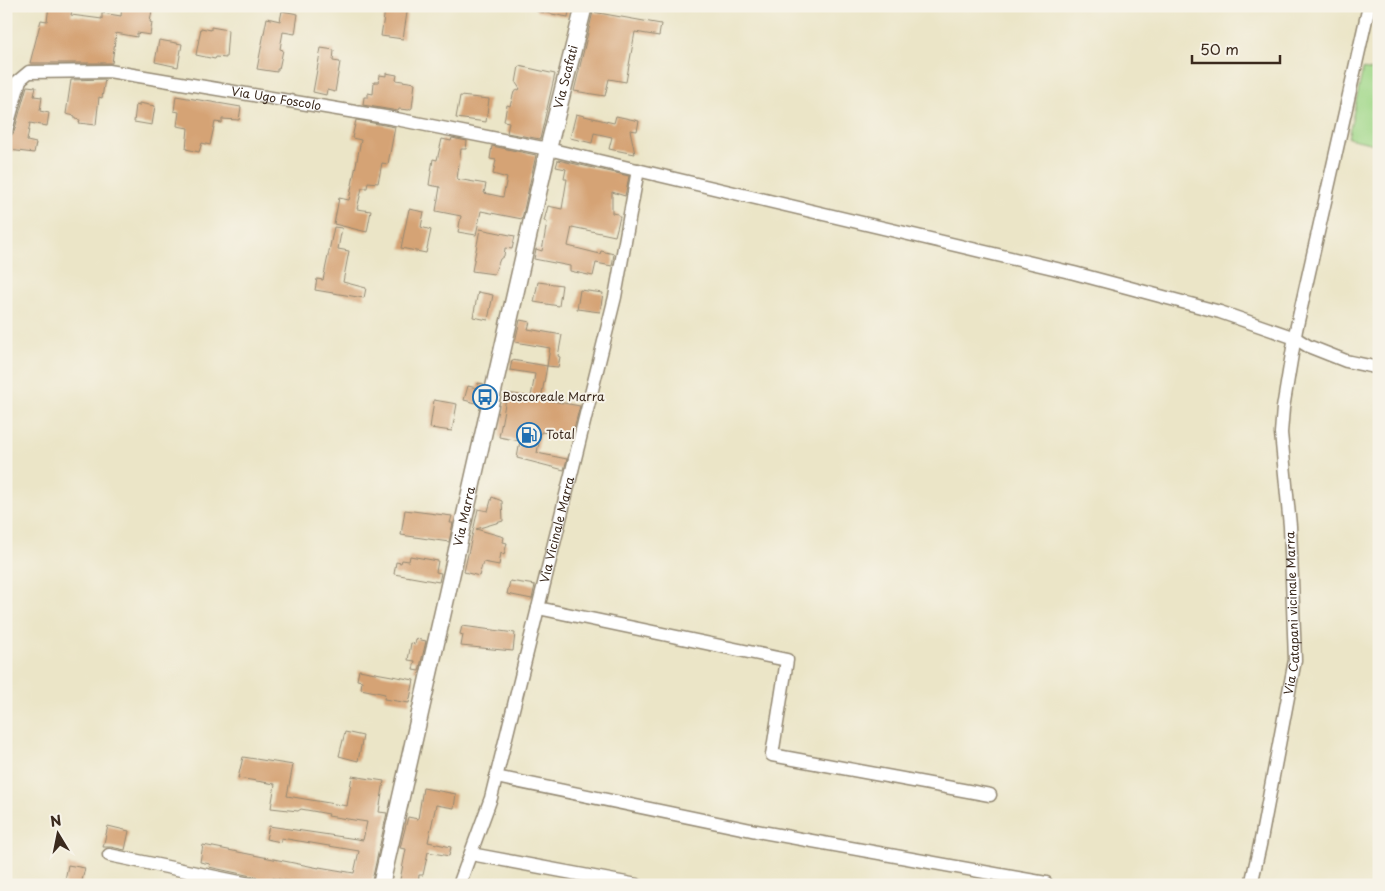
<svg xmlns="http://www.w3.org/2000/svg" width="1385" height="891" viewBox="0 0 1385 891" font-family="'Playpen Sans',sans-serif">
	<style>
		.green { fill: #a1d88a; stroke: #6e8154 }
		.building { fill: #d5a375 }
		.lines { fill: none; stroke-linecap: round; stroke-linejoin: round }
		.minor-casing { stroke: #938872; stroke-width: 15 }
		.major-casing { stroke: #938872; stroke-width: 19 }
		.minor { stroke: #fff; stroke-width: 12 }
		.major { stroke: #fff; stroke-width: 16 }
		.labels { text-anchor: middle; stroke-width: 4; stroke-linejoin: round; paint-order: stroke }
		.street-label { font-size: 12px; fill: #3b2a1e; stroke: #f7f3e8 }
		.poi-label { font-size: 12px; fill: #3b2a1e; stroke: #f7f3e8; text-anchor: start }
	</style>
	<rect width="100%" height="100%" fill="#f7f3e8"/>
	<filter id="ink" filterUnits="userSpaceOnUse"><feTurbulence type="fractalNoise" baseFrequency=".02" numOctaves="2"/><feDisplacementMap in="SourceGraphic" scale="10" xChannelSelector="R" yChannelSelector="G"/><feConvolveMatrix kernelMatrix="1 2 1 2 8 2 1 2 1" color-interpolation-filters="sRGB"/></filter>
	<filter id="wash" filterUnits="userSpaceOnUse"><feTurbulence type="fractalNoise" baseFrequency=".0096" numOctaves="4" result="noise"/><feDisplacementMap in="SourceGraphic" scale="20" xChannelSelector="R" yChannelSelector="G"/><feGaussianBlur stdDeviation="1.12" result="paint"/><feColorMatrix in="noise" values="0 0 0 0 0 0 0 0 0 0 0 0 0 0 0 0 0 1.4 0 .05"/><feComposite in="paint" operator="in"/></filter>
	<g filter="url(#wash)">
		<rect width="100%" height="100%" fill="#ebe5c7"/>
		<path class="green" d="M1363 69 1379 72V145L1348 138Z"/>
		<g id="blocks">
			<path class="building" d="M49 6H73L71 15 102 19V13L121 16 122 6H151L150 10H152L150 22 152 23 150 35 137 33V37L116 33 112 63H30L41 20 47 21Z
				M388 6H408L403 39 381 36 385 10H388Z
				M536 6H570L568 17 536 11Z
				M282 11 298 14 295 34 283 32 280 49 283 50 279 69H277V72L257 69 267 18 280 21Z
				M593 12 661 24 659 36 635 32 626 82 609 79 605 96 574 91Z
				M211 27 228 30 226 58 216 57 215 59 196 55 201 28 211 30Z
				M159 40 182 44 178 67 155 62Z
				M321 48 334 50 333 61 340 62 335 92 327 90 326 95 313 92Z
				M519 66 555 74 540 139 507 133 509 122 504 121 507 105 510 106 514 92 520 89 516 83Z
				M386 73 397 75 396 80 415 83 412 108 409 110 399 109 398 111 363 105 364 97H368V93L373 94 374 82H379L380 75 386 76Z
				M105 79 102 98 99 97 96 125 79 123 80 120 75 119V116L66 114 71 80Z
				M27 86 36 87 34 96 42 97 40 111 49 113 47 126 30 123 27 141 36 143 34 153 9 150 11 136 14 132Z
				M176 96 241 107 239 120 222 119V123L215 122 210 145 202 143 199 152 186 149 188 128 177 126 179 112 174 111Z
				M460 96 489 99 486 122 456 118Z
				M139 103 155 106 152 125 134 122 136 105 139 106Z
				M576 114 614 123 616 116 639 121 637 131 630 130 635 154 609 149 612 137 594 133 592 143 570 138Z
				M356 120 395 127 388 164 382 163 378 183 368 182 367 188H362L357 209 371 211 367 232 334 224 339 198 349 200 361 140 352 138Z
				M452 138 467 141 466 149H461L457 179 486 184 484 193 503 197 507 178 493 174 496 160 490 159 492 146 536 155 522 219 481 211 476 235 458 232 461 216 436 211 440 187 429 185 433 159 437 160 442 139 451 141Z
				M558 160 629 176 625 196 612 192V213L618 214 620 217 615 236 572 227 568 246 600 254 601 251 614 254 612 266 596 263 593 276 570 271V266L534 259 536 249 542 251 547 222 544 221 548 206 562 209 567 179H564L566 169 556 167Z
				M409 209 424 212 421 227 431 230 426 253 401 248Z
				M334 227 342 228 338 249 349 251 343 282 366 288 364 298 315 290 317 279 323 280Z
				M480 229 515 236 512 249 505 248 504 256 500 259 494 274 472 271Z
				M538 282 562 285 559 306 534 302Z
				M580 290 603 293 600 312 577 309Z
				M478 292 493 295 488 320 473 317Z
				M520 320 530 322 528 329 562 335 558 356 560 357 558 367 547 366 550 348 515 342Z
				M512 360 547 366 541 399 580 406 572 436 541 432 537 453 567 459 564 470 517 458 520 441 499 437 507 393 531 397 535 374 510 370Z
				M478 383 484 384 480 404 464 400 468 386 477 388Z
				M434 400 457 404 452 431 430 428Z
				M492 497 502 501 503 521 476 529 504 537 503 542 507 543 504 555 501 553 499 565 483 562 479 576 464 572 478 509 488 511Z
				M405 510 452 516 450 523H453L449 542 401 535Z
				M410 556 438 561 436 572 441 573 439 582 394 574 396 562 401 563 402 560 409 561Z
				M510 581 535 585 532 599 507 594Z
				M462 626 515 633 513 651 461 646 463 635 460 634Z
				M416 639 426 641 419 671 413 670 415 661 408 660 411 643 415 644Z
				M359 670 414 680 409 703 384 699 385 694 361 689 362 681 357 680Z
				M345 732 363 736 358 761 339 756Z
				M243 757 293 765 287 796 347 806 352 776 384 781 379 812 387 813 371 885H309L273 878 272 885H262L260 879 256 877 209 867 210 864 200 862 203 845 319 868V867L354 873 359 851 281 838V842L266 839 269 826 363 840 367 822 328 816 329 814 301 809 298 811 271 808 275 784 238 778Z
				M423 788 456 794 454 808 436 805 428 842 451 847 449 856 428 852 423 875H419L418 885H399L406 849 400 848 408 817 418 819Z
				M108 826 129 831 125 850 111 847H103Z
				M68 865 85 868 81 885H64Z"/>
		</g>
	</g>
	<g filter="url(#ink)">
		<use href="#blocks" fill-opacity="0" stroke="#938872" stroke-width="1"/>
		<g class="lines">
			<defs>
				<g id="minor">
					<path id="s1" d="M6 86 11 87 29 72 109 71 391 118 548 149 1074 273 1220 312 1295 338 1308 346 1346 361 1379 368"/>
					<path d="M6 130 20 80"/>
					<path d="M538 608 787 660 772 755 990 795"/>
					<path d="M496 777 756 831 1046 883"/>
					<path d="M471 854 637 885"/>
					<path d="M109 855 254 885"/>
					<path id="s2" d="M459 885 491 798 615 297 638 170"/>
					<path id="s3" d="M1251 885 1260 845 1295 660 1290 526 1281 433 1283 408 1296 330 1369 6"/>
				</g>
				<g id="major">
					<path id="s4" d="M381 885 548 149 584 6"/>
				</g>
			</defs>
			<use href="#minor" class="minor-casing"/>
			<use href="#major" class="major-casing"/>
			<use href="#minor" class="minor"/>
			<use href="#major" class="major"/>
		</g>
	</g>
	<defs>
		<symbol id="bus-ring" viewBox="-11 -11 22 22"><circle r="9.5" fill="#f7f3e8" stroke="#1f6fb2" stroke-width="1.5"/><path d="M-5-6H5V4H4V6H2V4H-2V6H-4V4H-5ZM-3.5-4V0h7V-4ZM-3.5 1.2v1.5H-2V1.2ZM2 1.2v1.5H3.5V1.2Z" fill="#1f6fb2"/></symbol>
		<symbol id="fuel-ring" viewBox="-11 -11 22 22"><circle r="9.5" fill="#f7f3e8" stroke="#1f6fb2" stroke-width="1.5"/><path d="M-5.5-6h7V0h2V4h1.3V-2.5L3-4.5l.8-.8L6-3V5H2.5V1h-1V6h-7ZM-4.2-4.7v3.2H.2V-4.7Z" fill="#1f6fb2"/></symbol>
	</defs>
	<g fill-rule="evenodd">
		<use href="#bus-ring" x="471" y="383" width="28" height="28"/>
		<use href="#fuel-ring" x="515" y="421" width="28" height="28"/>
	</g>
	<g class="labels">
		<g class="street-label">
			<text dy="4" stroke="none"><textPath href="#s4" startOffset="829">Via Scafati</textPath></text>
			<text dy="4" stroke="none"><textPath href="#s1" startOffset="278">Via Ugo Foscolo</textPath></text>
			<text dy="4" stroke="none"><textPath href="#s4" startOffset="378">Via Marra</textPath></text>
			<text dy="4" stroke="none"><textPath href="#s2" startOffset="369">Via Vicinale Marra</textPath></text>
			<text dy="4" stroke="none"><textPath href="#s3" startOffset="276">Via Catapani vicinale Marra</textPath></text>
		</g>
		<g class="poi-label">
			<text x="502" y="401">Boscoreale Marra</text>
			<text x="546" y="439">Total</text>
		</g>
	</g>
	<rect width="1385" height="891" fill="none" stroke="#f7f3e8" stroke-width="25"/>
	<g transform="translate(58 834) rotate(350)" stroke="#f7f3e8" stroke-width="4" paint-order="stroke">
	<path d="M0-4L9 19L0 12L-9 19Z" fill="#3b2a1e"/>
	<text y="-8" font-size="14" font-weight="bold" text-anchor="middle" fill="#3b2a1e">N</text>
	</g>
	<path d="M1192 55v8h88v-8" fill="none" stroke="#3b2a1e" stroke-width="2.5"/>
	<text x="1200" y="55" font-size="15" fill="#3b2a1e" stroke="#f7f3e8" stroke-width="4" paint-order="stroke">50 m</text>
</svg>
